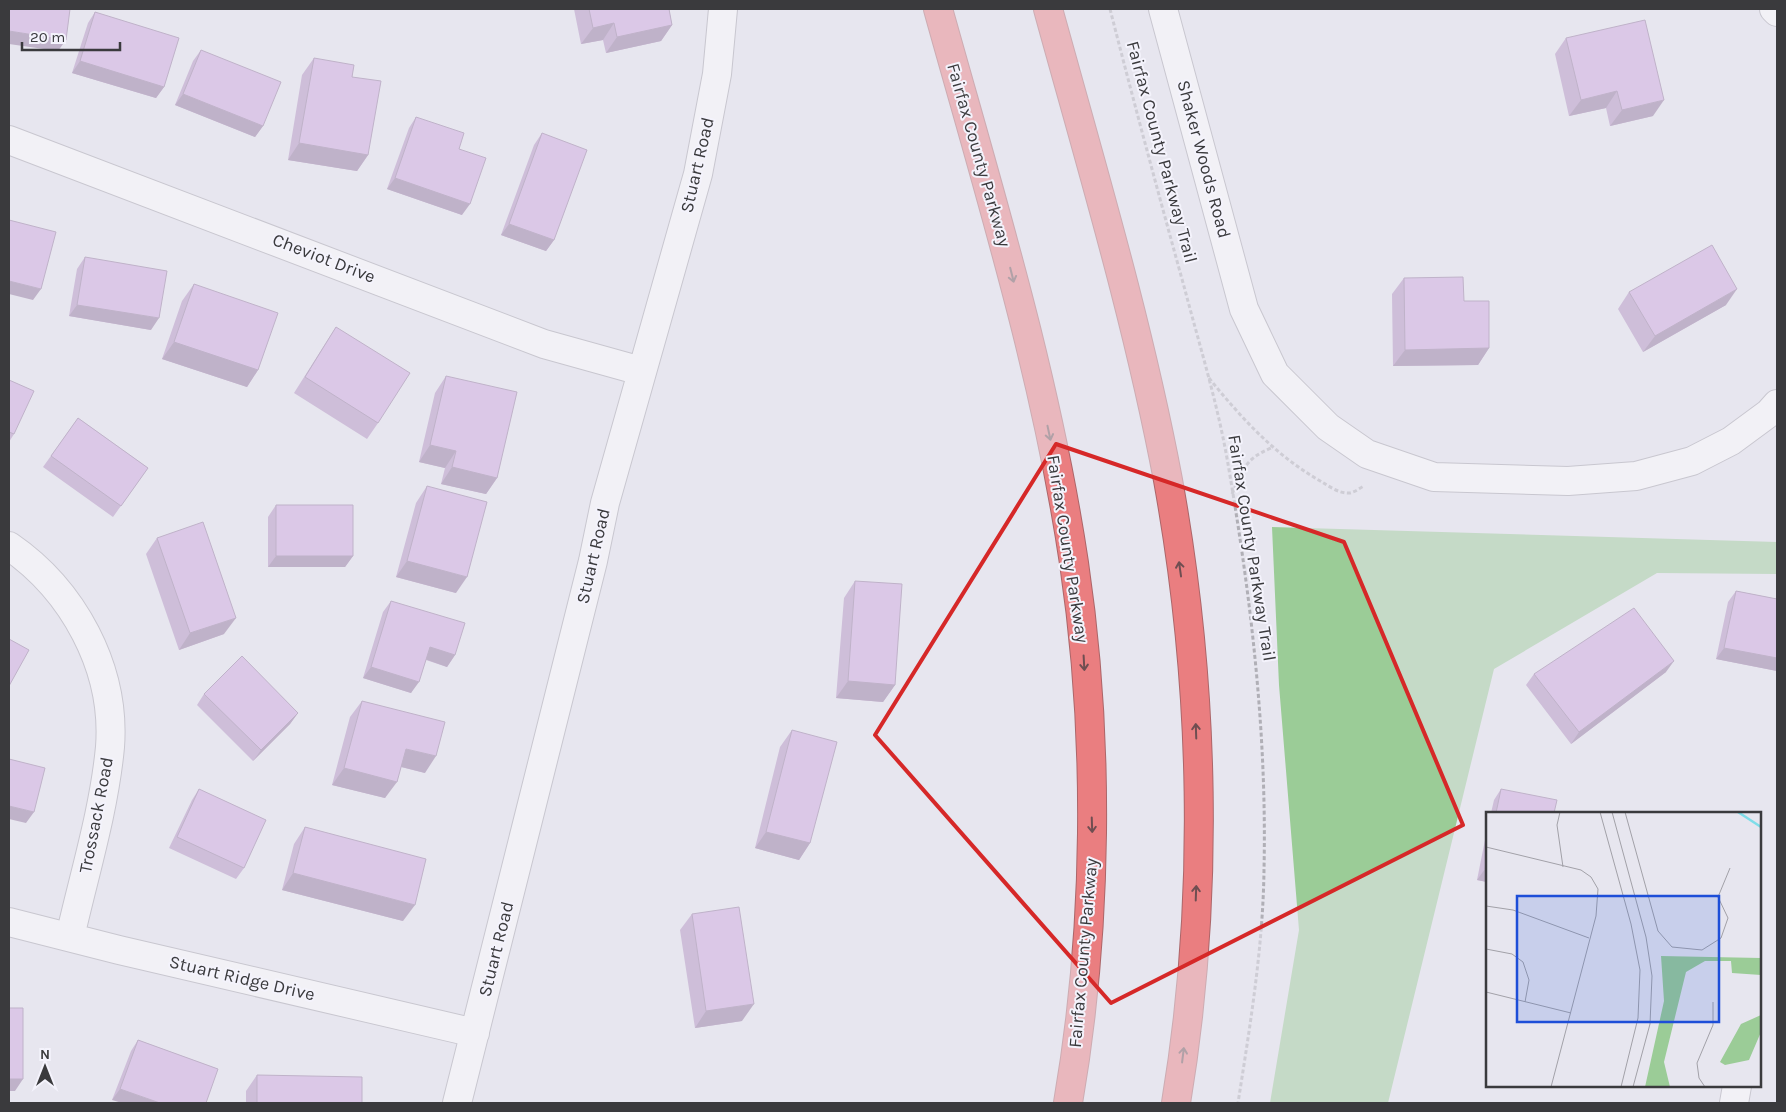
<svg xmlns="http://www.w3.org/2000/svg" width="1786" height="1112" viewBox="0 0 1786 1112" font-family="Karla,sans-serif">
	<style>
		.green { fill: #9bcc97 }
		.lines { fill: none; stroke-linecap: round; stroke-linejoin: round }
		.street-casing { stroke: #a3a2aa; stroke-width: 30 }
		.highway-casing { stroke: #ac6669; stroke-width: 30 }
		.path { stroke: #b0afb6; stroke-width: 3; stroke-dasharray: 4 2.5; stroke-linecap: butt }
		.street { stroke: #fff; stroke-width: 28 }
		.highway { stroke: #ea7e80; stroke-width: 28 }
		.wall { fill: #af8ebf }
		.shaded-wall { fill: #8f749b }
		.building { fill: #cca5de; stroke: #8f749b }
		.oneway { stroke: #6f4e51 }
		.marked { fill: none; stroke: #d62828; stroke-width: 4; stroke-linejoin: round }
		.labels { text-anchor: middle; stroke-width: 4; stroke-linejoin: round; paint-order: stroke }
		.street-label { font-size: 18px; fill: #3a3a3d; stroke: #f4f3fc }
		.inset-river { fill: none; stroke: #7fdde9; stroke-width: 2.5 }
		.inset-road { fill: none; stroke: #a2a1a8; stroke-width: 1 }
		.view { fill: #1d4ed8; fill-opacity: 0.15; stroke: #1d4ed8; stroke-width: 2.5 }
		.inset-edge { fill: none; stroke: #3a3a3d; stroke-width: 2.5 }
	</style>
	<rect width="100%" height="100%" fill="#e7e6ef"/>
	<path class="green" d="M1272 527 1777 542V574L1657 573 1494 669 1388 1103H1270L1299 930 1279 685Z"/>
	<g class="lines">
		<defs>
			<path id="street" d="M1163 9 1244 309 1275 374 1328 427 1367 454 1434 477 1568 481 1636 476 1692 461 1731 441 1769 413 1777 404
				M1774 9 1777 12
				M9 140 544 344 641 371
				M9 546C73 590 116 668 110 747 104 811 84 875 70 937
				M9 922 119 950 475 1033
				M457 1103 593 561 605 503 698 174 717 74 723 9
				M1734 1103 1737 1086"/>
			<path id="highway" d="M938 9C989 192 1046 375 1074 563 1100 738 1098 929 1068 1103
				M1048 9C1091 165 1138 321 1168 480 1205 684 1210 899 1176 1103"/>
		</defs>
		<use href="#street" class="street-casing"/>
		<use href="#highway" class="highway-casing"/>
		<path class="path" d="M1110 9C1134 103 1159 196 1185 290 1200 347 1218 405 1228 464 1251 598 1267 733 1264 870 1263 948 1250 1026 1238 1103
			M1209 378C1242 419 1276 456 1322 482 1330 487 1340 494 1350 493 1355 492 1360 488 1364 486
			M1232 494C1243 469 1245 459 1271 448"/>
		<use href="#street" class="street"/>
		<use href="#highway" class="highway"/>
	</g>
	<path class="wall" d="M574 9H669L672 25 661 41 606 53 603 40 581 44Z
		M95 12 164 87 156 98 72 73 88 23Z
		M1566 38 1653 116 1610 126 1606 108 1569 116 1555 54Z
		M201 50 263 126 255 137 175 105 193 61Z
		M314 58 352 77 368 155 357 171 288 160 302 75Z
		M416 117 459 149 462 215 387 189 409 128Z
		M542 133 554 240 546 251 501 235 534 145Z
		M85 257 151 330 69 316 77 269Z
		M1404 278 1464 301 1489 348 1478 365 1393 366 1392 294Z
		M194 284 258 370 247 387 162 359 182 301Z
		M1629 292 1726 305 1643 352 1618 309Z
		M336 327 378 423 367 439 294 393 325 344Z
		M446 376 497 478 486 494 441 484 445 468 419 462 435 393Z
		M9 380 14 434 9 442Z
		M78 418 148 468 113 517 43 467Z
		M427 486 456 593 396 577 416 503Z
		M276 505 353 556 345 567H268V517Z
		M157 538 224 634 179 650 146 554Z
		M855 581 895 685 883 702 836 698 844 598Z
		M1736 591 1777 599V671L1716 659 1728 602Z
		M391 601 455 655 447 667 426 660 411 693 363 678 383 612Z
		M1666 672 1571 744 1526 685 1534 674Z
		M204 694 298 713 290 724 253 761 197 705Z
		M362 701 425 773 401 767 385 798 332 785 350 717Z
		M792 730 810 843 799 860 755 848 780 747Z
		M199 789 244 868 236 879 169 848 192 800Z
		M1501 789 1554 813H1491L1494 800Z
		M305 827 403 921 282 890 294 844Z
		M1487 830V882L1477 880Z
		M692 914 742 1021 695 1028 680 930Z
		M138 1040 218 1069 112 1100 131 1051Z
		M257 1075 362 1103H246V1091Z"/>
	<path class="shaded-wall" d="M614 23 603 40 581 44 593 28Z
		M672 25 661 41 606 53 617 37Z
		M9 31 66 40 58 51 9 44Z
		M80 61 164 87 156 98 72 73Z
		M1617 91 1606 108 1569 116 1581 100Z
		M183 94 263 126 255 137 175 105Z
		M1664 100 1653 116 1610 126 1622 110Z
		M299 143 368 155 357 171 288 160Z
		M395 178 470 204 462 215 387 189Z
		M509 224 554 240 546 251 501 235Z
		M9 281 41 289 33 300 9 294Z
		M1737 289 1726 305 1643 352 1655 336Z
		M77 305 159 318 151 330 69 316Z
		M174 342 258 370 247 387 162 359Z
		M1489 348 1478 365 1393 366 1405 350Z
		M430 445 456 451 445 468 419 462Z
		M452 467 497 478 486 494 441 484Z
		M276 556H353L345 567H268Z
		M407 561 467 577 456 593 396 577Z
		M236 618 224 634 179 650 190 633Z
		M430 647 455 655 447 667 422 658Z
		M1724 648 1777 658V671L1716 659Z
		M1674 661 1666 672 1571 744 1579 732Z
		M371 667 419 682 411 693 363 678Z
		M848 681 895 685 883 702 836 698Z
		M298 713 290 724 253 761 261 750Z
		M406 749 436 756 425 773 394 765Z
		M344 768 397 782 385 798 332 785Z
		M9 806 34 812 26 823 9 819Z
		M766 832 810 843 799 860 755 848Z
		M1485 869H1487V882L1477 880Z
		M293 873 415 905 403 921 282 890Z
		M754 1004 742 1021 695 1028 706 1011Z
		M9 1079H23L15 1091H9Z
		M120 1089 160 1103H122L112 1100Z"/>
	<path class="building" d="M9 9H70L66 40 9 31Z
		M589 9H669L672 25 617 37 614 23 593 28Z
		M95 12 179 38 164 87 80 61Z
		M1645 20 1664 100 1622 110 1617 91 1581 100 1566 38Z
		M201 50 281 82 263 126 183 94Z
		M314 58 354 65 352 77 381 81 368 155 299 143Z
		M416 117 464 133 459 149 486 158 470 204 395 178Z
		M542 133 587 150 554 240 509 224Z
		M9 220 56 232 41 289 9 281Z
		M1712 245 1737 289 1655 336 1629 292Z
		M85 257 167 271 159 318 77 305Z
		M1463 277 1464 301H1489V348L1405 350 1404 278Z
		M194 284 278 313 258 370 174 342Z
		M336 327 410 373 378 423 305 377Z
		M446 376 517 392 497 478 452 467 456 451 430 445Z
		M9 380 34 391 14 434 9 432Z
		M78 418 148 468 121 506 51 456Z
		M427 486 487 502 467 577 407 561Z
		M276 505H353V556H276Z
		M203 522 236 618 190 633 157 538Z
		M855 581 902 584 895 685 848 681Z
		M1736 591 1777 599V658L1724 648Z
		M391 601 465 623 455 655 430 647 419 682 371 667Z
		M1634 608 1674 661 1579 732 1534 674Z
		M9 639 29 650 9 686Z
		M242 656 298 713 261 750 204 694Z
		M362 701 445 722 436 756 406 749 397 782 344 768Z
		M792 730 837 742 810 843 766 832Z
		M9 759 45 768 34 812 9 806Z
		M199 789 266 820 244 868 177 837Z
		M1501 789 1557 800 1554 813H1496Z
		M305 827 426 859 415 905 293 873Z
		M1487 856V869H1485Z
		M739 907 754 1004 706 1011 692 914Z
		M9 1008H23V1079H9Z
		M138 1040 218 1069 206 1103H160L120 1089Z
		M257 1075 362 1077V1103H257Z"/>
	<defs><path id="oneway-shaft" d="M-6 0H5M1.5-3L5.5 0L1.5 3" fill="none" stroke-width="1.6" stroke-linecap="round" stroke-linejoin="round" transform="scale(1.25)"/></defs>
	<g class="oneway">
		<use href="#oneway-shaft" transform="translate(1012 275) rotate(76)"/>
		<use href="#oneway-shaft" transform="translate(1049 433) rotate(78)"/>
		<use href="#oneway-shaft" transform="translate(1180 569) rotate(-98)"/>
		<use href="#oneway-shaft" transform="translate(1084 663) rotate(87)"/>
		<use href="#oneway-shaft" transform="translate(1196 731) rotate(-92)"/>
		<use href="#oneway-shaft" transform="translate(1092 825) rotate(88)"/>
		<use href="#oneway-shaft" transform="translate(1196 893) rotate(-88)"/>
		<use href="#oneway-shaft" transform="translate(1183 1055) rotate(-83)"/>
	</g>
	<path d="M0 0H1786V1112H0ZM1056 444 1344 542 1463 825 1111 1003 875 735Z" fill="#e7e6ef" fill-opacity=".55" fill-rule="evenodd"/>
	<path class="marked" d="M1056 444 1344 542 1463 825 1111 1003 875 735Z"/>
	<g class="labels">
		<g class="street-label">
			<text transform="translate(1162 152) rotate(75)" y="6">Fairfax County Parkway Trail</text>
			<text transform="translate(979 155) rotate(74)" y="6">Fairfax County Parkway</text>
			<text transform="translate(1204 159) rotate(75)" y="6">Shaker Woods Road</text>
			<text transform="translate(697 165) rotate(-77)" y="6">Stuart Road</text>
			<text transform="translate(324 258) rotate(21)" y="6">Cheviot Drive</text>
			<text transform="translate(1252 548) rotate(81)" y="6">Fairfax County Parkway Trail</text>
			<text transform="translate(1068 549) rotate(81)" y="6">Fairfax County Parkway</text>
			<text transform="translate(593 556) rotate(-77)" y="6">Stuart Road</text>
			<text transform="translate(96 815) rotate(-79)" y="6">Trossack Road</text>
			<text transform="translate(496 949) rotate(-76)" y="6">Stuart Road</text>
			<text transform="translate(1083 953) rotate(-85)" y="6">Fairfax County Parkway</text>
			<text transform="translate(242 978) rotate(13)" y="6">Stuart Ridge Drive</text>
		</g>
	</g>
	<g transform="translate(1486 812)">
		<rect width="275" height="275" fill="#e7e6ef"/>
		<path d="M175 144 275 146V163L246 161 245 149H219L200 160 178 250 184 275H159L178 189ZM275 203V220L263 248 239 253 234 250 255 212Z" fill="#9bcc97"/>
		<path class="inset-river" d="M252 0 275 15"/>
		<path class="inset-road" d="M74 0 71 13 77 55M114 0 145 112 154 158 152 206 135 275M126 0 160 125 166 164 164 212 147 275M139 0 172 119 186 135 216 138 235 126 242 106 232 85 244 56M0 35 95 58 105 65 112 77 110 104 65 275M0 94 27 98 103 126M0 137 26 142 37 150 43 168 39 190M0 180 85 201M219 275 213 266 211 251 227 213V190"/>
		<path class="view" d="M31 84H233V210H31Z"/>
		<rect width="275" height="275" class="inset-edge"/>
	</g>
	<rect width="1786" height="1112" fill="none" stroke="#3a3a3d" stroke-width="20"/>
	<g transform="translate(45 1067)" stroke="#f4f3fc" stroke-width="4" paint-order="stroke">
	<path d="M0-4L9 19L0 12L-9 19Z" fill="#3a3a3d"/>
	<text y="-8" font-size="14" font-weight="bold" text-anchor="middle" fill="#3a3a3d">N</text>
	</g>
	<path d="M22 42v8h98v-8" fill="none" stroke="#3a3a3d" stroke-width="2.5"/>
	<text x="30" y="42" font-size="15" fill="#3a3a3d" stroke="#f4f3fc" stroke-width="4" paint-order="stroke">20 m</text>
</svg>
